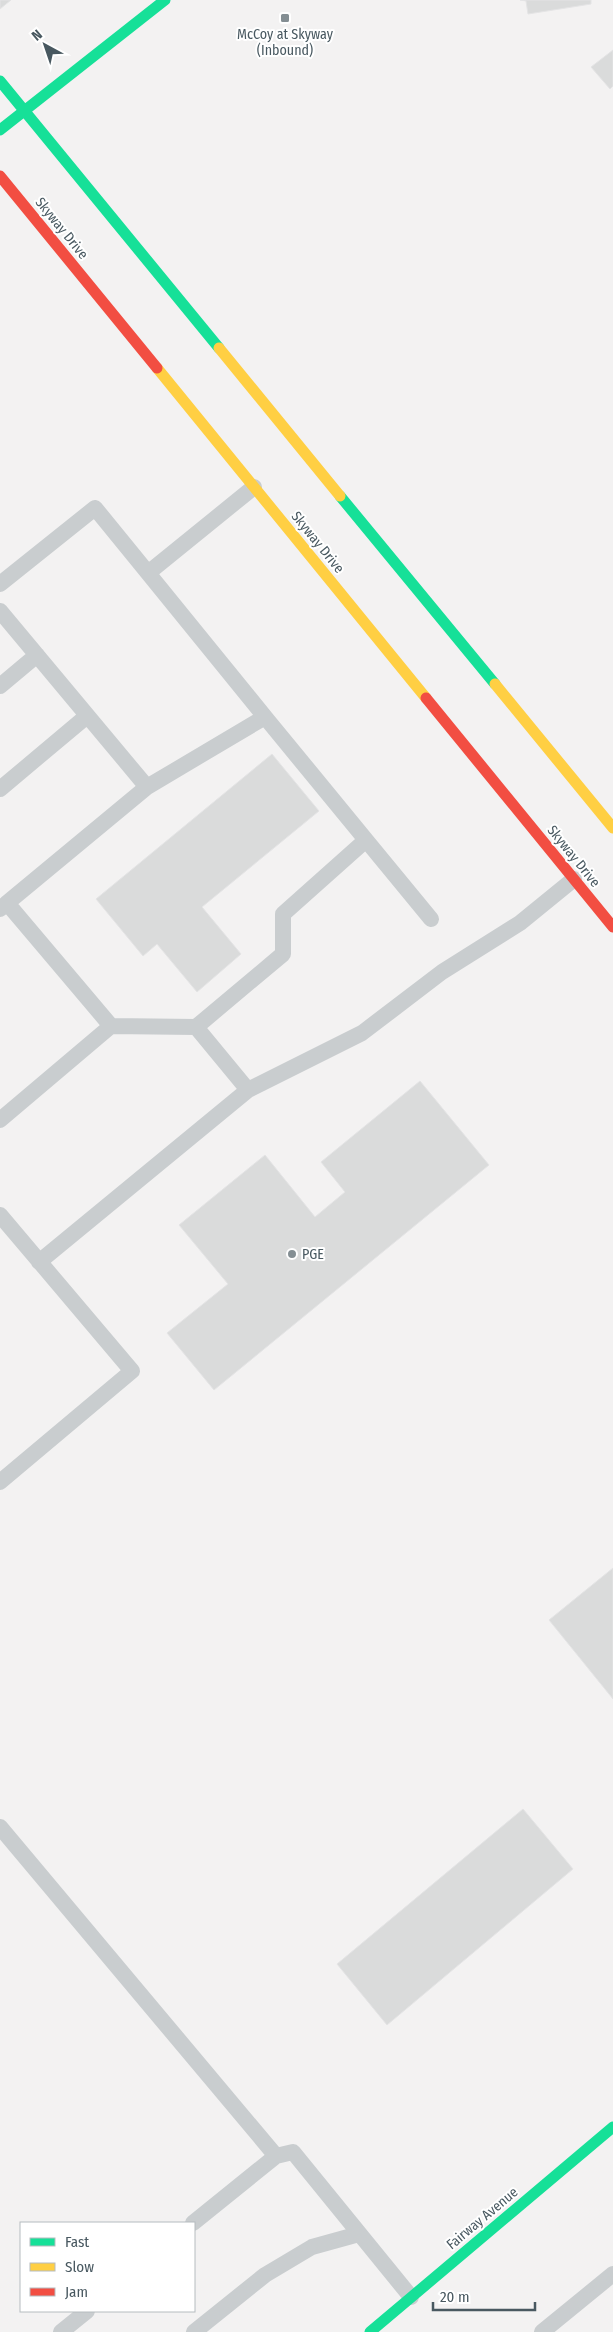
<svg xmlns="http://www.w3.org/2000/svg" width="613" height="2332" viewBox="0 0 613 2332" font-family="'Fira Sans Condensed',sans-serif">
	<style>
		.building { fill: #dadbdb; stroke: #e4e4e5 }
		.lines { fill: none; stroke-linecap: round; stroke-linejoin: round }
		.lane { stroke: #c9cdcf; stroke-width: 16 }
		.fast { stroke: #16e098; stroke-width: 11 }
		.slow { stroke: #ffcf43; stroke-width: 11 }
		.jam { stroke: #f24e42; stroke-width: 11 }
		.poi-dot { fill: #848e93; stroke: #fff; stroke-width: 2 }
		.labels { text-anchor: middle; stroke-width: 4; stroke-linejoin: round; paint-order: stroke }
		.poi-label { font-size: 14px; fill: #485860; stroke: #fff }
		.street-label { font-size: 14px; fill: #485860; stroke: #fff }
	</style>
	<rect width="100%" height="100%" fill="#f3f2f2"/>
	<path class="building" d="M0 0H11L0 9Z
		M520 0H591V4L528 14 526 1Z
		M613 50V86L610 89 591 67Z
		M272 754 319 811 202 907 241 954 197 992 157 944 143 956 96 899Z
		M420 1081 489 1165 214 1390 167 1333 228 1284 179 1225 265 1155 315 1217 345 1192 321 1162Z
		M613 1568V1699L549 1620Z
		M523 1809 573 1869 387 2025 337 1964Z"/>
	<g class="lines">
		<path class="lane" d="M254 487 148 573 265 717
			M0 584 95 508 148 573
			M0 611 147 787 7 903
			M0 686 37 655
			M0 789 87 716
			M366 840 431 919
			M0 909 7 903 111 1026 0 1120
			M111 1026 196 1027 283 954V914L366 840 265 717 147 787
			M196 1027 248 1090
			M0 1215 132 1371 0 1482
			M39 1262 248 1090 362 1033 442 972 520 923 574 879
			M0 1827 276 2156
			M193 2223 276 2156 293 2152 411 2297
			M61 2332 87 2311
			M194 2332 265 2275 312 2247 359 2234
			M542 2332 613 2274"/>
		<path class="fast" d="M0 81 219 348
			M0 130 165 0
			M340 496 495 684
			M370 2332 613 2127"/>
		<path class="slow" d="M219 348 340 496
			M157 368 426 698
			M495 684 613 828"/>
		<path class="jam" d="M0 176 157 368
			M426 698 613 927"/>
	</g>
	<g class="poi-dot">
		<rect x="280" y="13" width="10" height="10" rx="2.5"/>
		<circle cx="292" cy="1254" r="5"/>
	</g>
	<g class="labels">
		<g class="poi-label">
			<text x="285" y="39">McCoy at Skyway<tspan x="285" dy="16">(Inbound)</tspan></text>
			<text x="302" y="1259" text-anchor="start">PGE</text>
		</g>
		<g class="street-label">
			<text transform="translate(62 228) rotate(51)" y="5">Skyway Drive</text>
			<text transform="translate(318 542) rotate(51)" y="5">Skyway Drive</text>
			<text transform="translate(574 856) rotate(51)" y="5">Skyway Drive</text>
			<text transform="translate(482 2218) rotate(-40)" y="5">Fairway Avenue</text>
		</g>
	</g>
	<rect x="20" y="2222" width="175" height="90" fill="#ffffff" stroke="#b6bcbf"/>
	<rect x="30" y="2238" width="25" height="8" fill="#16e098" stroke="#b6bcbf"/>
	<text x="65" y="2247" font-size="15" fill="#485860">Fast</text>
	<rect x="30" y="2263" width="25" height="8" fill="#ffcf43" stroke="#b6bcbf"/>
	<text x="65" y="2272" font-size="15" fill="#485860">Slow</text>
	<rect x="30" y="2288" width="25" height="8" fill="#f24e42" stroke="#b6bcbf"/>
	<text x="65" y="2297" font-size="15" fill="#485860">Jam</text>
	<g transform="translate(45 45) rotate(320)" stroke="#ffffff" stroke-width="4" paint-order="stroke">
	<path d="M0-4L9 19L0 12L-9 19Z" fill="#485860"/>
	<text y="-8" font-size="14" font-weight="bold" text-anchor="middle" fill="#485860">N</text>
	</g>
	<path d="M433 2302v8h102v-8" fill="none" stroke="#485860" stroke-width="2.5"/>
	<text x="440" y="2302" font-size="15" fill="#485860" stroke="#ffffff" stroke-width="4" paint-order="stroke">20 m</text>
</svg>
